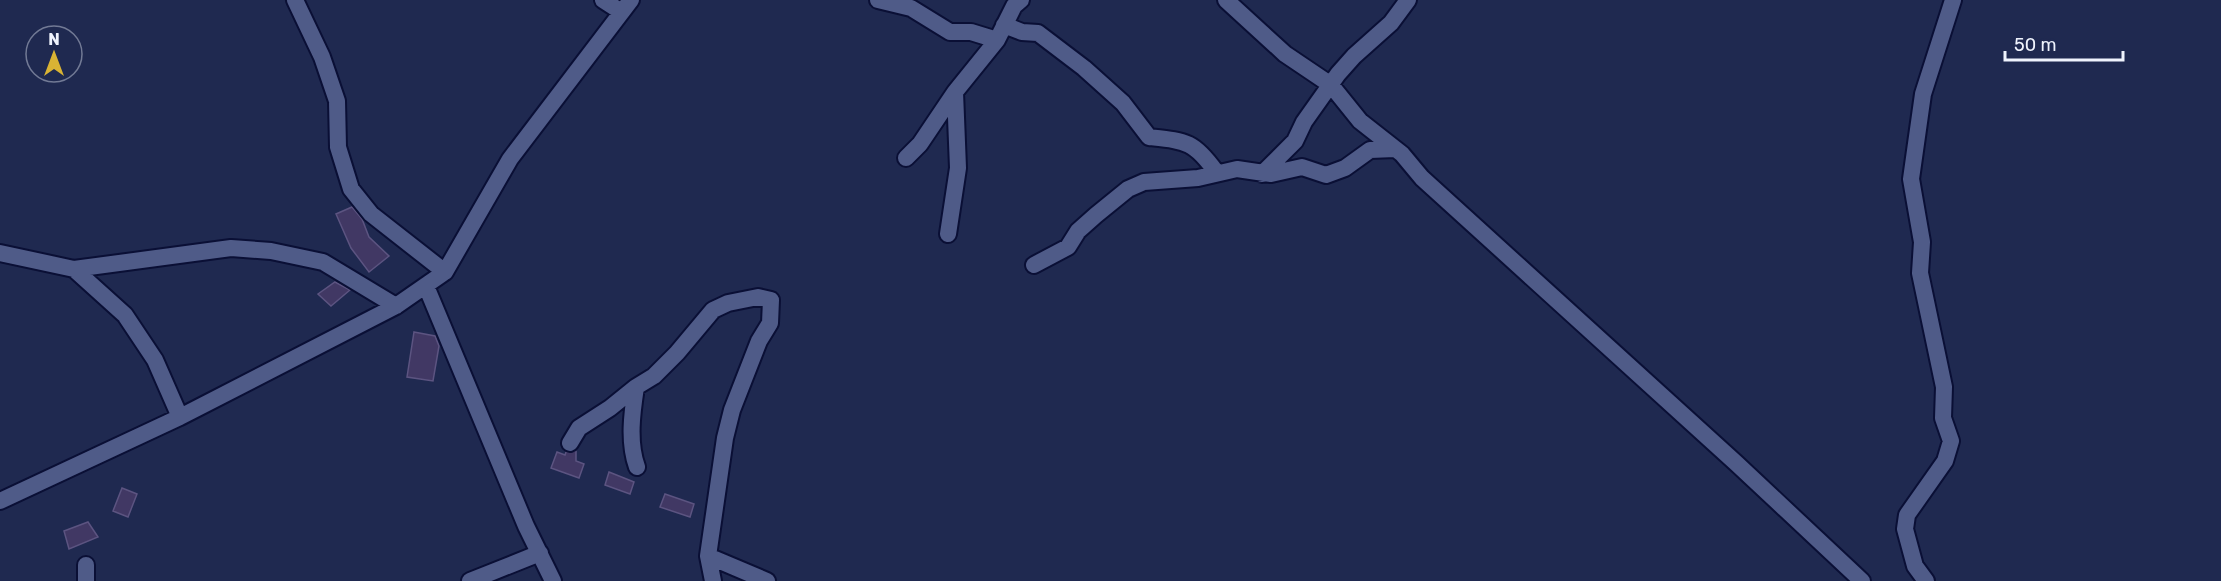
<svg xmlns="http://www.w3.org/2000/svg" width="2221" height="581" viewBox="0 0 2221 581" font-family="Rubik,sans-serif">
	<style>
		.building { fill: #413864; stroke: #5c5481; stroke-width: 1.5 }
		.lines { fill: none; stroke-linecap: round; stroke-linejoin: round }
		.minor-casing { stroke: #0a0f35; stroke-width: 20 }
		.minor { stroke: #4f5b88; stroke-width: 16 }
	</style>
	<rect width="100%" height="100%" fill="#1f2950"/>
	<path class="building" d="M352 207 362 219 369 237 389 256 369 272 351 248 336 214Z
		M335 282 350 290 331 306 318 294Z
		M414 332 435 336 439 346 433 381 407 377Z
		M576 451V461L584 464 579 478 551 468 557 452 565 455 566 452Z
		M609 472 634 482 630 494 605 485Z
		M122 488 137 494 128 517 113 511Z
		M665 494 694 504 690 517 660 507Z
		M88 522 98 537 69 549 64 531Z"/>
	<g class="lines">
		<defs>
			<path id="minor" d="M295 0 322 57 337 101 338 147 351 189 371 214 445 272
				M603 0 620 11
				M878 0 911 8 950 32H971L997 40
				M1226 0 1285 54 1331 85 1360 121 1402 154 1422 178 1736 463 1862 581
				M1004 25 1022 32 1038 33 1084 68 1123 103 1149 137C1186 141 1194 141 1216 172
				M906 158 920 144 955 92
				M1262 174 1295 141 1304 122 1338 74 1354 56 1391 23 1408 0
				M948 234 958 168 955 92 997 40 1014 6 1021 0
				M0 253 74 269 231 248 271 251 323 262 396 306
				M1034 265 1068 247 1078 231 1096 215 1128 189 1144 182 1198 178 1237 169 1271 174 1302 167 1326 175 1345 168 1370 150 1395 149
				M74 269 125 315 155 360 180 417
				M426 286 526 526 553 581
				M570 443 579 428 610 408 636 387
				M637 467C628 442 632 413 636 387L654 376 677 353 713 310 728 303 758 297 771 300 770 323 759 341 732 410 725 438 708 556 713 581
				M0 501 180 417 396 306 445 272 510 159 631 0
				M708 556 767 581
				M86 565V581
				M470 581 540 553
				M1926 581 1915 566 1905 529 1907 515 1945 461 1951 441 1943 418 1944 387 1920 273 1922 242 1911 179 1923 94 1953 0"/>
		</defs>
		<use href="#minor" class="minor-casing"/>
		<use href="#minor" class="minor"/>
	</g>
	<g transform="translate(54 54)"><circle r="28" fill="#1f2950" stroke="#727a95" stroke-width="1.5"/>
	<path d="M0-4.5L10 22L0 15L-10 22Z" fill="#d9b334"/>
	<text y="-9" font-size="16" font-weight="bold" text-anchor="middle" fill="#eff3fd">N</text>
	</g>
	<path d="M2005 51v9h118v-9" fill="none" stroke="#eff3fd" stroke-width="3"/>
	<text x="2014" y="51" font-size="18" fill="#eff3fd" stroke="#1f2950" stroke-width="4.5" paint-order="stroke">50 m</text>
</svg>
